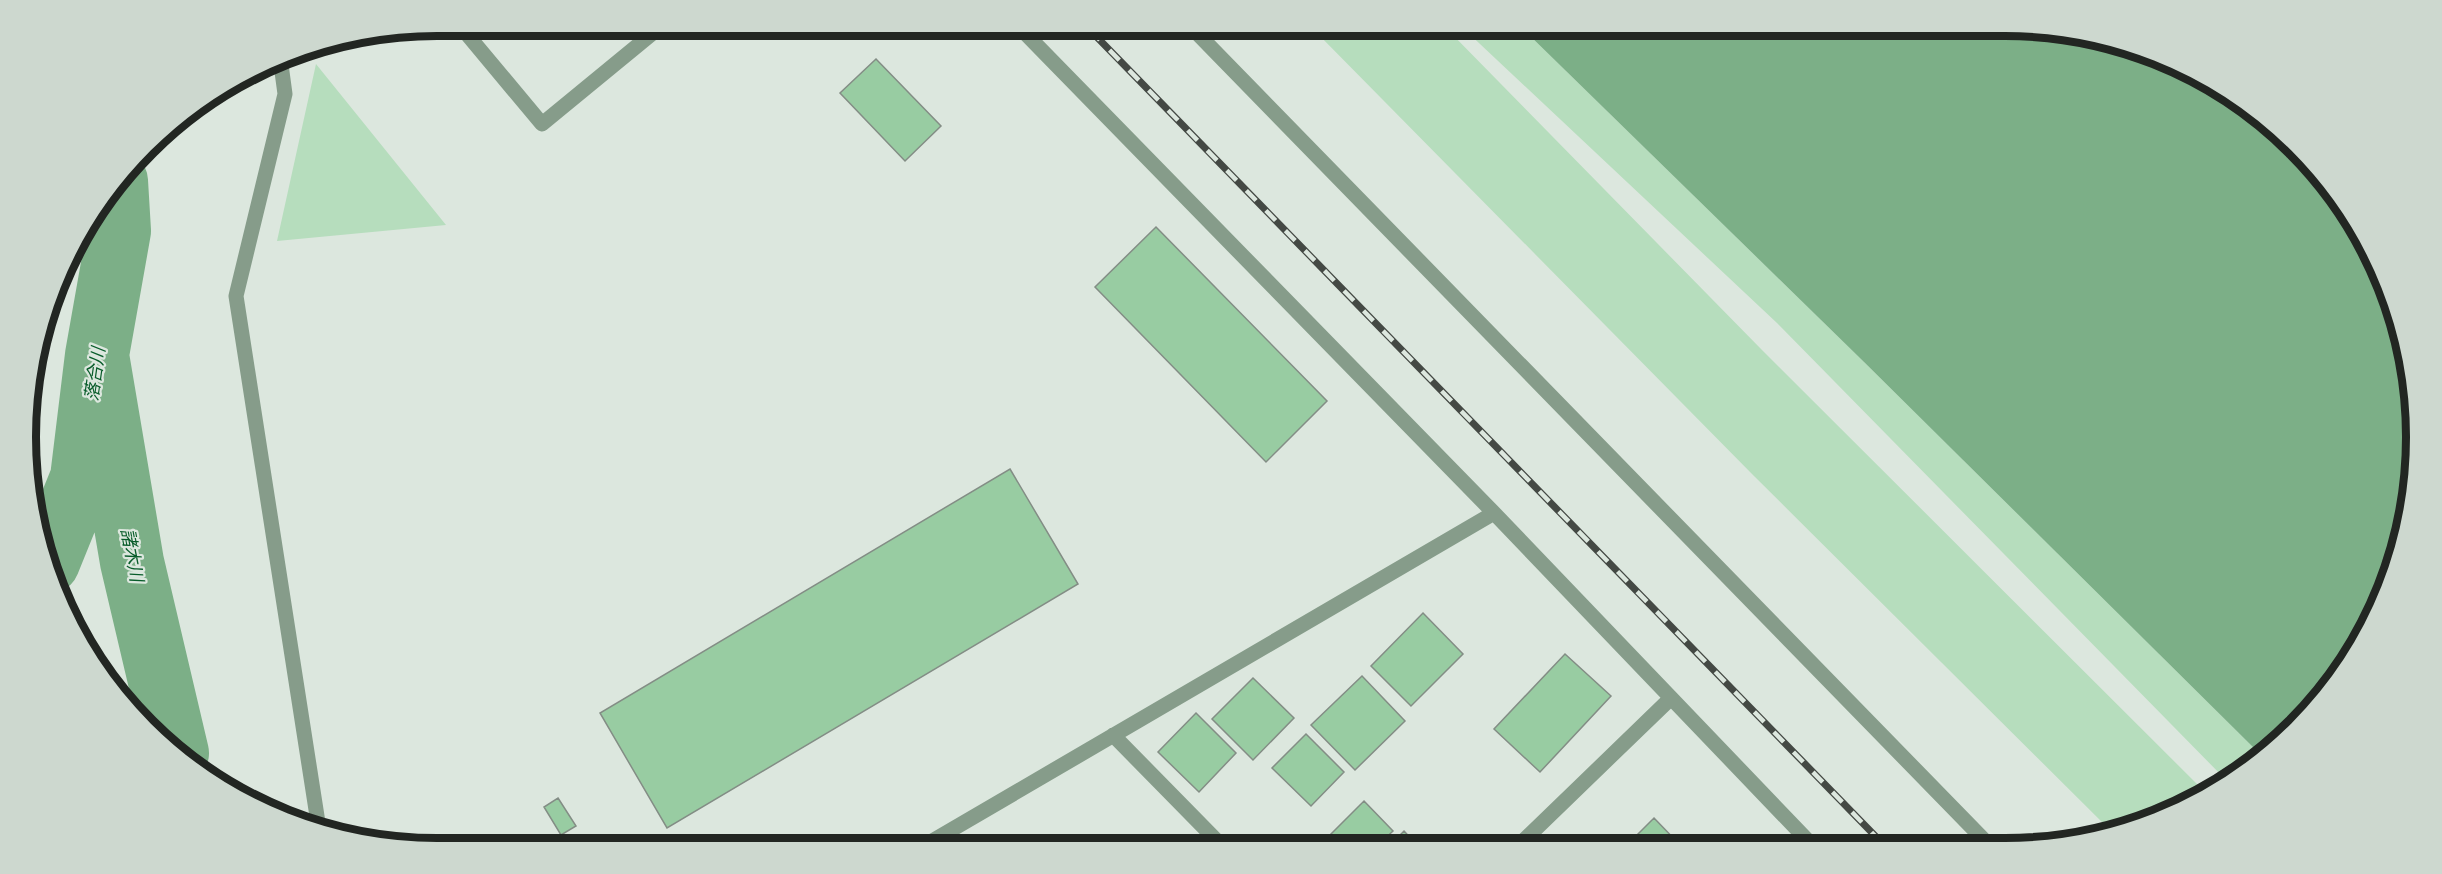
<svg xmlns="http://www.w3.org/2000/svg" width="2442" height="874" viewBox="0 0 2442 874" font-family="'Asap Condensed','Noto Sans JP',sans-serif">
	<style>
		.green { fill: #b6ddbd }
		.water { fill: #7caf87 }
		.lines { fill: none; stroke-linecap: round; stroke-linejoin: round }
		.river { stroke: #7caf87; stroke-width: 64 }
		.building { fill: #98cca2; stroke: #838d85; stroke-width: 1.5 }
		.minor { stroke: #869c8a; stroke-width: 15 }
		.rail-casing { stroke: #444944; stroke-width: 7 }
		.rail { stroke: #dce7de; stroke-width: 4.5; stroke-dasharray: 14; stroke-linecap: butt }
		.labels { text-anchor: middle; stroke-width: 4.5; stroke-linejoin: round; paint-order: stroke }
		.water-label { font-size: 18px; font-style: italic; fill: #085c2a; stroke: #dce7de }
		.rim { fill: none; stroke: #222622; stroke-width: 8 }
	</style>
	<rect width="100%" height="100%" fill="#dce7de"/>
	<path class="green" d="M1446 28 1762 350 2206 793 2187 806 2110 830 1754 476 1313 29Z
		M1463 28H1522L1864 362 2262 756 2226 780 1777 323Z
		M316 64 446 225 277 241Z"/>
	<path class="water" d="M2005 26 2111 39 2187 68 2255 110 2314 165 2361 231 2395 304 2413 383 2416 464 2403 543 2361 643 2277 746 2262 756 1864 362 1522 28Z"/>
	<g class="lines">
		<path class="river" d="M97 355 132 562 177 753
			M48 562 82 478 97 355 119 231 116 181"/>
	</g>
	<path class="building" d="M876 59 941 126 905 161 840 93Z
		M1156 227 1327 401 1266 462 1095 287Z
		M1010 469 1078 584 667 828 600 713Z
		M1423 613 1463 654 1411 706 1371 666Z
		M1565 654 1611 696 1540 772 1494 729Z
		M1362 676 1405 721 1355 770 1311 725Z
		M1253 678 1294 718 1253 760 1212 719Z
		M1196 713 1236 753 1199 792 1158 752Z
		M1306 734 1344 772 1311 806 1272 768Z
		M558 798 576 826 561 835 544 807Z
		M1364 801 1393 831 1377 846 1318 847Z
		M1654 818 1681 846H1626Z
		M1404 831 1418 846H1389Z"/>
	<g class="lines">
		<path class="minor" d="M1193 29 1989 845
			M1022 30 1494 513 1812 845
			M466 33 542 124 654 32
			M280 57 285 94 236 296 319 829
			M1113 735 1223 847
			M1518 846 1670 699
			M922 847 1494 513"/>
		<defs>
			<path id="rail" d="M1090 30 1884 845"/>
		</defs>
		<use href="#rail" class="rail-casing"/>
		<use href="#rail" class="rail"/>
	</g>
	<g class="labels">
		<g class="water-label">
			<text transform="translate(95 374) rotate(-82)" y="6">落合川</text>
			<text transform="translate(132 555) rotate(79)" y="6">諸木川</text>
		</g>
	</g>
	<path d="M0 0H2442V874H0ZM437 36H2005A401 401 0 0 1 2406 437V437A401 401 0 0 1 2005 838H437A401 401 0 0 1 36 437V437A401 401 0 0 1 437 36Z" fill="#cdd8cf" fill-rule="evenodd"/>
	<path class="rim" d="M437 36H2005A401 401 0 0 1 2406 437V437A401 401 0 0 1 2005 838H437A401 401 0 0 1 36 437V437A401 401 0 0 1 437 36Z"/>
</svg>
